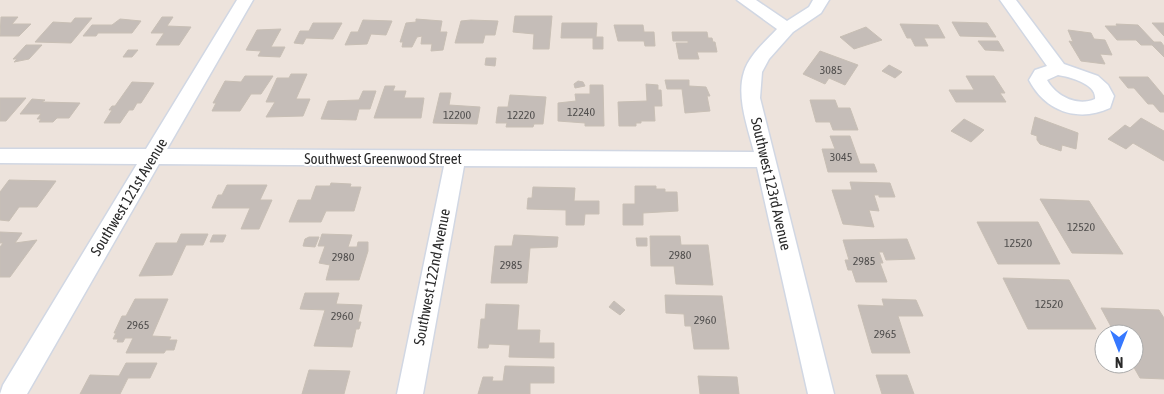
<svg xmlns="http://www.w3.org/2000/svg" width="1164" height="394" viewBox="0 0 1164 394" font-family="'Asap Condensed',sans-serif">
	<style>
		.building { fill: #c5bdb8; stroke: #c8bfb5 }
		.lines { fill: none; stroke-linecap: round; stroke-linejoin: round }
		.minor-casing { stroke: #d1d7e3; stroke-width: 3 }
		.minor { fill: #fff; fill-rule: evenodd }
		.labels { text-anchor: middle; stroke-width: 4; stroke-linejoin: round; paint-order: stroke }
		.number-label { font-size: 12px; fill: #514f4e }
		.street-label { font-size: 15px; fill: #2a2a2a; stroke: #fff }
	</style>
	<rect width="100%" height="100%" fill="#ede3dc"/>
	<path class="building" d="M515 16H552L549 49H533L534 34 513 32Z
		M1 17H18L12 24H31L19 36H0Z
		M162 17H173L167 26 191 27 179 45H156L164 33H151Z
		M75 18H92L71 43 35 42 53 22 71 23Z
		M120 19 141 21 132 33H98L96 36H83L92 25H112Z
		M416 19 442 21 440 32H447L443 50 431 51 432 44H421L422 36 417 37 412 47H402L403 42H400L406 23 416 22Z
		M363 20 392 21 386 35 371 34 367 44 345 45 351 32H358Z
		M471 20 498 21 495 35H485L483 43H455L461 21Z
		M952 22 987 23 996 37 960 36Z
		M313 23H342L333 39 306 38 303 44 294 43 300 31H309Z
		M562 23H597L596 37H603V49H593V38H561Z
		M1152 23H1164V36Z
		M900 24 938 25 945 38H924L928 46H915L911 38H907Z
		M1116 24 1138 25 1154 42H1161L1164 46V57L1152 45H1141L1136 40H1117L1105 26H1117Z
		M614 25H643L644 32H654L655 46H645L644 41H618Z
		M866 27 882 40 854 49 840 37Z
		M281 29 271 47H285L280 57 258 56 261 51 246 50 257 30Z
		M1068 30 1091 33 1094 39 1105 40 1112 55 1100 54 1105 64 1081 61 1069 41 1073 42Z
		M672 32H707L708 38H712L713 42H715L717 52H697L699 59H679L676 43H688V41H673Z
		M978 41H998L1004 51 985 50Z
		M26 45H42L29 59 14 62 17 59H13Z
		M128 50H138L132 57H123Z
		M820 51 858 65 845 85 829 78 825 84 803 74Z
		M486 58H496L495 66 485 65Z
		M889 65 902 72 895 78 882 71Z
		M291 74H307L296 99H310L303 116 266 117 275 102H266L277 78H289Z
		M245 76H273L261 94H251L240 111H212L216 103H213L225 81 241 82Z
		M966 76H994L1005 93H1000L1006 102H956L949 90H974Z
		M1119 77H1148L1164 96V112H1160L1153 104H1148L1134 88H1128Z
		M665 80H689V86L706 87 710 96H707L710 111 685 113 682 89H667Z
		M578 81 583 82 585 86 575 88 574 84Z
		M132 82 154 83 141 103H137L133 110H129L120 123H104L112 110H109L112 106H115Z
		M646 84 658 85V90H661L662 106H654L655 121H641V123H636V126H619L618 102 647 101Z
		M590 85H603L604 126H585V123L558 121V103L576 101 575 94H590Z
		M385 86H395L393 91H406L404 98H424L421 118H374Z
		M363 91H376L370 109H359L356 120 321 119 328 101 359 100Z
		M440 93H451L449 105 480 107 477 124 433 123Z
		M510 95 546 97 543 124H534L533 127H506L507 123H496L498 107H508Z
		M0 98H26L6 121H0Z
		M32 99 45 100 42 102 80 103 69 118H57L53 122H39L41 119H37L41 114H20Z
		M810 100H835L838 108H850L858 130H833L830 122H816Z
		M1035 117 1078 133 1076 149 1062 145 1061 151 1040 144 1037 140V136L1031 134Z
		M1141 118 1164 131V161L1133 143 1126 149 1108 139 1125 125 1130 128Z
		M964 119 984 130 971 142 951 131Z
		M830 136H850L860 164H874L877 172H828L822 149H835Z
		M9 180 56 181 37 207H19L9 221 0 220V192Z
		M850 182 890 183 895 197H879V195H874L879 211 869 210 874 227 843 224 832 190H852Z
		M331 183 351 184 350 187H361L354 211H326L321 222H289L298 200H311L316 186H330Z
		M227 185H267L260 200H272L259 229H241L250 208H212L218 195H222Z
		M635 186H656V189H665V192H677L678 211 643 213V225H623V204H635Z
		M533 187 575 188 574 201H599V214H585L584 225H566V210L527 209 528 198H532Z
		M1040 199 1089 201 1123 254 1072 253Z
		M977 222H1038L1060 264H998Z
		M0 232 22 233 15 243 37 240 10 277H0V247L3 243H0Z
		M181 234H208L203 245H186L172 275 139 276 156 243H177Z
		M322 234 352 235 348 247H357L358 242H368V251L359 280H326L330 265 319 263 325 246H318Z
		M213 235H226L223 242H210Z
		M514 235 558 237 557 247 530 248 527 283H491L495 246H512Z
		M650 236H680L681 245H708L713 285 676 284 674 266H651Z
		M309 237H319L315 247 303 246 305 239Z
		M636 238H647V246H637Z
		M907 239 915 259 886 260 883 252H879L883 263H880L887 282H856L852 270H848L845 260H849L843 240Z
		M1003 278 1069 280 1096 329H1028Z
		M305 293H339L336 304 362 305 358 322H361L359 329H356L352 347 314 346 325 310 300 309Z
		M665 295 722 296 729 349H694L691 326H685L684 314 666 313Z
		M135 299H168L152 336 171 337 169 340H177L174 350H166L164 353H126L133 338H125L123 342H117L118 339H113L116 333H114L122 316H126Z
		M882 299 916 300 923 316H898L910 353H872L858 305 884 306Z
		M614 301 625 310 620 315 609 307Z
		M486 304 519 305 517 330H540L539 343H554V358L509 357 510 345 489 344 488 348H478L481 319H485Z
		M1101 308 1159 310 1164 318V379L1140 378 1132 364H1134V334H1115Z
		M126 363H157L150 378H128L120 394H80L90 375 119 376Z
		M505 366 554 367V383H530V394H478L483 377H493L492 381H503Z
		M309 370 350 371 344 394H302Z
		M876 375H907L914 394H882Z
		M698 376 737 377 739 394H700Z"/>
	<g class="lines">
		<defs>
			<path id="minor" d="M237 0H253L167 149 754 152C748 128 736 97 744 72 749 55 766 41 777 29L737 0H756L787 21 809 7 813 0H829L821 13 793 32 769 59 762 72 760 98 834 394H808L757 167 464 166 423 394H397L444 166 159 164 27 394H0L3 385 137 164 0 163V149H146Z
				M1000 0H1016L1064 64 1098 76 1108 85 1114 96 1110 108C1078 123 1045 111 1029 80L1035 70 1047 66ZM1058 75C1070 77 1097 84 1095 99 1077 107 1056 96 1047 80Z"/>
		</defs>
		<use href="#minor" class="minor-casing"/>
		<use href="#minor" class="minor"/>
	</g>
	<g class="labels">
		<g class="number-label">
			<text x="831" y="74">3085</text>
			<text x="581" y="116">12240</text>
			<text x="457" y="119">12200</text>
			<text x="521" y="119">12220</text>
			<text x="841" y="161">3045</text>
			<text x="1081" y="231">12520</text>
			<text x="1018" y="247">12520</text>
			<text x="680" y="259">2980</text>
			<text x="343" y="261">2980</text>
			<text x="864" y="265">2985</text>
			<text x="511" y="269">2985</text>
			<text x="1049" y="308">12520</text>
			<text x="342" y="320">2960</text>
			<text x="705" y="324">2960</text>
			<text x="138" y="329">2965</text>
			<text x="885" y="338">2965</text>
		</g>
		<g class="street-label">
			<text x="383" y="164">Southwest Greenwood Street</text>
			<text transform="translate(771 184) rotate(77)" y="5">Southwest 123rd Avenue</text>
			<text transform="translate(129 197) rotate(-59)" y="5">Southwest 121st Avenue</text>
			<text transform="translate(432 277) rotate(-79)" y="5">Southwest 122nd Avenue</text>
		</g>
	</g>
	<g transform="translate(1119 349) rotate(180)"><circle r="24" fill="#ffffff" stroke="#aaaaaa"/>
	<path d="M0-4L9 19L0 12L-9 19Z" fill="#3678ff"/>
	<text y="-8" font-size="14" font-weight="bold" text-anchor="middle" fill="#2a2a2a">N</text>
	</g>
</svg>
